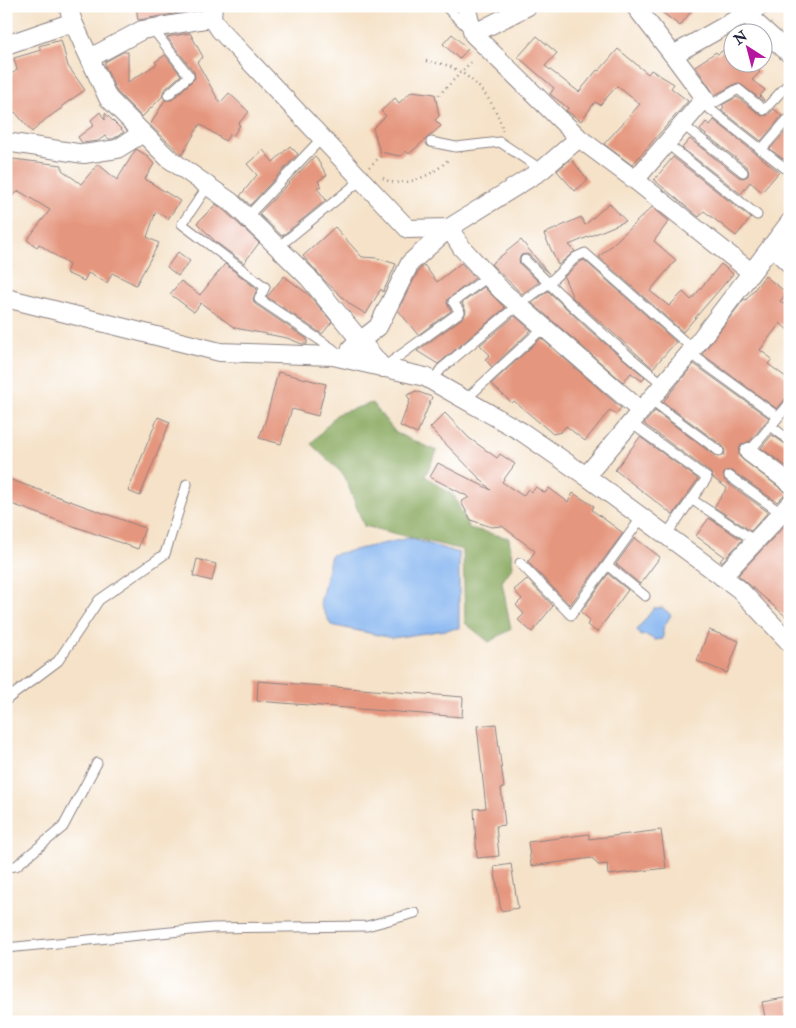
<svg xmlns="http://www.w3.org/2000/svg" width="796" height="1028" viewBox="0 0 796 1028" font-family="'IM FELL Double Pica',serif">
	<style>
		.forest { fill: #85a65a; stroke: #54644a }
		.water { fill: #85b5f0; stroke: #546c96 }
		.building { fill: #e5967e }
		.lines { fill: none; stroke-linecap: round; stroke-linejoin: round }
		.service-casing { stroke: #8c8282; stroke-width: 11 }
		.minor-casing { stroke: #8c8282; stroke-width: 20 }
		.path { stroke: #8c8282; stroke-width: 2.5; stroke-dasharray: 1 4; stroke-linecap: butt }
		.service { stroke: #fff; stroke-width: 9 }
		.minor { stroke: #fff; stroke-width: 18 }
	</style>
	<rect width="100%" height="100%" fill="#fff"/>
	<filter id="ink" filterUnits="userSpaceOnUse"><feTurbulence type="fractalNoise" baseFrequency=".02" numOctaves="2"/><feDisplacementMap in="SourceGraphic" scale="10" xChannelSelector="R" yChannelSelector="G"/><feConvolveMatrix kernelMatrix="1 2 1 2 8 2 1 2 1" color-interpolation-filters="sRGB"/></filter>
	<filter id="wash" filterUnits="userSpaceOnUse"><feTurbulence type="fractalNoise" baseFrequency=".0096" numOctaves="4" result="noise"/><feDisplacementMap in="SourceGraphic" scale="20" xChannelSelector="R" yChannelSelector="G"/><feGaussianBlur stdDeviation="1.12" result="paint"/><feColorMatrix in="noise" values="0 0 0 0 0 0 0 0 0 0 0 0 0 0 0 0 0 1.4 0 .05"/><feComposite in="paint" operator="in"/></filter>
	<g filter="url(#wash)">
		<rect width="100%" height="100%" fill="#f5e2c8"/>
		<path class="forest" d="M372 403 396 433 437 451 425 476 454 496 469 528 509 538 513 566 502 582 511 629 489 642 465 623 463 550 364 526 344 475 311 444 337 414Z"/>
		<path class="water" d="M409 538 459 553V628L392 638 331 625 320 604 331 555Z
			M654 608H663L671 615 663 628V639L655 640 646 635 641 636 637 630Z"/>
		<g id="blocks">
			<path class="building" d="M136 6H202V9L138 20Z
				M654 6H695L680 26Z
				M190 33 203 57 197 62 220 103 229 93 249 112 238 124 240 125 233 136 230 134 225 141 200 124 182 155 150 125 165 100H172L195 78 194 72 167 37Z
				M452 34 468 49 459 59 443 44Z
				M537 36 557 53 545 66 579 92 597 70 599 71 618 49 648 74 651 70 674 84 671 88 688 101 632 165 604 144 640 104 617 86 600 105 595 102 581 121 568 112 566 111 568 108 550 94 554 88 518 57Z
				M61 40 68 66 85 90 62 106V108L46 119 32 132 15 112 6 115V78L17 70 14 58 41 50 39 46Z
				M734 43V62H750L760 72 752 80 765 90 760 96 764 100 763 101 739 83 735 84 715 95 695 66 716 52 718 54Z
				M123 52H128V82L157 64 155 62 165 55 181 75 164 90 162 97 142 117 117 92 105 66V62Z
				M412 91 435 94 439 116 435 120 441 126 409 154 406 151 400 156 380 152 373 128 386 116 381 111 395 98 399 103Z
				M737 97 762 116 768 115 774 109 782 116 761 141 721 110 724 107 722 105Z
				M100 112 105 120V113L124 132 113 139H109L105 136 98 141 82 143 78 137 94 125 91 120Z
				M714 120 779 172 762 192 750 182 741 194 682 148 690 139 739 177 743 178 748 176 749 172 747 167 700 130 706 122 710 125Z
				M788 129H790V159L787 162 770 149Z
				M290 146 298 154 250 205 240 196 257 175 247 164 263 150 273 162Z
				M136 149 146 155 154 164 145 179 180 201 168 219 156 211 147 237 159 243 136 285 112 273 107 283 88 273 84 281 66 273 69 265 39 244 37 247 27 240 50 210 19 191 8 199 13 159 62 165V170L81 184 98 164 117 180Z
				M315 156 327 175 318 181 321 186 317 188 326 200 282 236 259 214Z
				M673 157 751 218 736 236 704 211 699 217 654 180Z
				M571 159 588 180 575 191 557 171Z
				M609 203 626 221 569 245 575 251 558 265 544 234 581 217 585 225Z
				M216 204 226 212 259 243 244 263 217 243 197 223Z
				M652 207 669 221 654 241 676 260 650 291 669 306 683 292 691 300 721 264 733 274 683 332 599 257Z
				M335 227 362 257 377 258 396 264 383 292 381 289 366 314 351 305 326 282 303 256Z
				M521 240 549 274 529 255 526 254 521 255 519 259 520 264 539 282 522 294 491 264Z
				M178 252 190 261 178 276 167 267Z
				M584 260 676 342 653 368 573 298 564 277 580 262Z
				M461 263 475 278 448 299 447 303 451 311 418 335 398 310 419 270 424 265 437 282Z
				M225 264 257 289 253 299 255 304 307 339V344H302L287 338 235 328 201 303 194 312 170 294 181 281 200 295Z
				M284 276 309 295 332 322 322 334 267 297Z
				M765 276 787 293 780 301 790 309V332L780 323 760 350 772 359 768 364 790 380V397L785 399 777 409 702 354 744 299 746 300Z
				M484 287 505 308 438 364 417 351 464 317 466 311 462 303Z
				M548 291 588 329 645 377 642 381 631 373 623 382 532 303Z
				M515 316 531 330 492 367 485 359 490 355 480 345Z
				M541 338 621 408 616 414 610 410 585 441 566 426 561 432 553 434 514 401 512 403 491 384Z
				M694 364 769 418 750 441 741 445 739 450V456L743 460 784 491 790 494 783 496 777 502 732 471H726L723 475 725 481 768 512 751 531 714 507 727 488 713 478 711 473 644 424 655 411 715 456 719 457 724 455 725 451 723 446 663 402Z
				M278 372 326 384 318 416 292 409 281 444 259 438 266 419Z
				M416 391 432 397 417 434 400 426 410 400 407 395Z
				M445 413 469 438 497 458 500 454 515 464 502 482 523 496 528 489 532 492 536 487 545 493 549 488 568 502 573 493 594 506 592 510 623 533 570 605 528 562 535 551 502 526 491 527 471 520 461 502 469 497 430 477 438 463 491 490 430 428Z
				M158 417 170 422 140 496 128 491Z
				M772 435 790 447V469L761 448Z
				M640 437 698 479 673 515 615 470Z
				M6 478 145 528 138 549 6 502Z
				M709 518 742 540 722 562 720 561 724 556 696 536Z
				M790 520V620L738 575Z
				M635 538 660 557 640 584 616 564Z
				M197 559 216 564 212 581 193 576Z
				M608 574 628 590 597 632 587 625 590 620 581 612Z
				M527 579 553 606 532 632 518 620 524 614 516 605 522 599 514 590Z
				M709 630 739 641 727 673 697 661Z
				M258 681 463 697 462 717 257 701Z
				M496 724 504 788H501L505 825 496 826 499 856 477 858 474 809 486 808 477 726Z
				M661 830 666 868 608 875 607 864 598 865 592 858 531 866 528 842 589 834V839Z
				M511 864 518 908 501 911 494 867Z
				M790 997V1022H766L762 1002Z"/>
		</g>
	</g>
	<g filter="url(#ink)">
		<use href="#blocks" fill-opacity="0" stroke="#8c8282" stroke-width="1"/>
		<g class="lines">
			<defs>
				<path id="service" d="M445 6 470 30
					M153 29 189 76 168 95
					M702 103 790 172
					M707 107 738 89 764 110 790 82
					M683 125 743 172
					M431 142 456 147 500 142 542 170
					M666 143 757 215
					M761 150 787 120 790 123
					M208 186 182 224 265 287 259 299 333 349V356
					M247 217 322 138
					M278 247 361 180
					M525 260C569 304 615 346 663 384
					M690 353 778 417
					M384 367 460 312 453 302 489 276
					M432 382 441 369 518 305 549 283 576 257 585 253 693 349
					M465 400 544 327
					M650 400 719 451
					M631 423 707 478 666 535
					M771 426 790 441
					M749 452 790 403
					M729 476 781 513
					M691 499 755 541
					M520 563 571 615 642 517
					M607 565 645 596
					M6 700 58 661 99 600 165 554 187 484
					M6 867 16 866 63 827 97 763
					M6 948 212 928 367 926 415 913"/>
				<path id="minor" d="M68 6 73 22 108 98 168 158 231 202 247 217 308 277 383 368
					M213 6 212 18 220 30 408 229 449 228 542 170 579 138
					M466 6 473 34 579 138 635 180
					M635 6 673 55
					M760 6 746 14 790 54
					M746 14 673 55 705 98 635 180 751 272
					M473 34 528 6
					M6 45 73 22
					M90 58 142 30 212 18
					M6 142 84 154 117 149 143 133
					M771 246 790 264
					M6 298 220 352 333 356 425 377 522 432 586 476 739 589 790 643
					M351 348 378 327 410 263 449 228 462 248 502 291 641 411
					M749 452 790 483
					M586 476 693 349 790 222
					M722 577 790 504"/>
			</defs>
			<use href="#service" class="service-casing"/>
			<use href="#minor" class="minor-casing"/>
			<path class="path" d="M426 61C433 63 440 63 446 65 474 75 497 103 503 132
				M439 95 473 60
				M369 167 381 156
				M383 178C400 191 438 174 449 158"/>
			<use href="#service" class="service"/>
			<use href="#minor" class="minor"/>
		</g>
	</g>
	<rect width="796" height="1028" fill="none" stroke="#fff" stroke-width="25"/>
	<g transform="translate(748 48) rotate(324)"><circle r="24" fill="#ffffff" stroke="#a7a7b1"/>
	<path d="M0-4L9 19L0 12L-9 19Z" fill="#b5179e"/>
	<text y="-8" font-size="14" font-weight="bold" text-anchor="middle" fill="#22223b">N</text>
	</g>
</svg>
